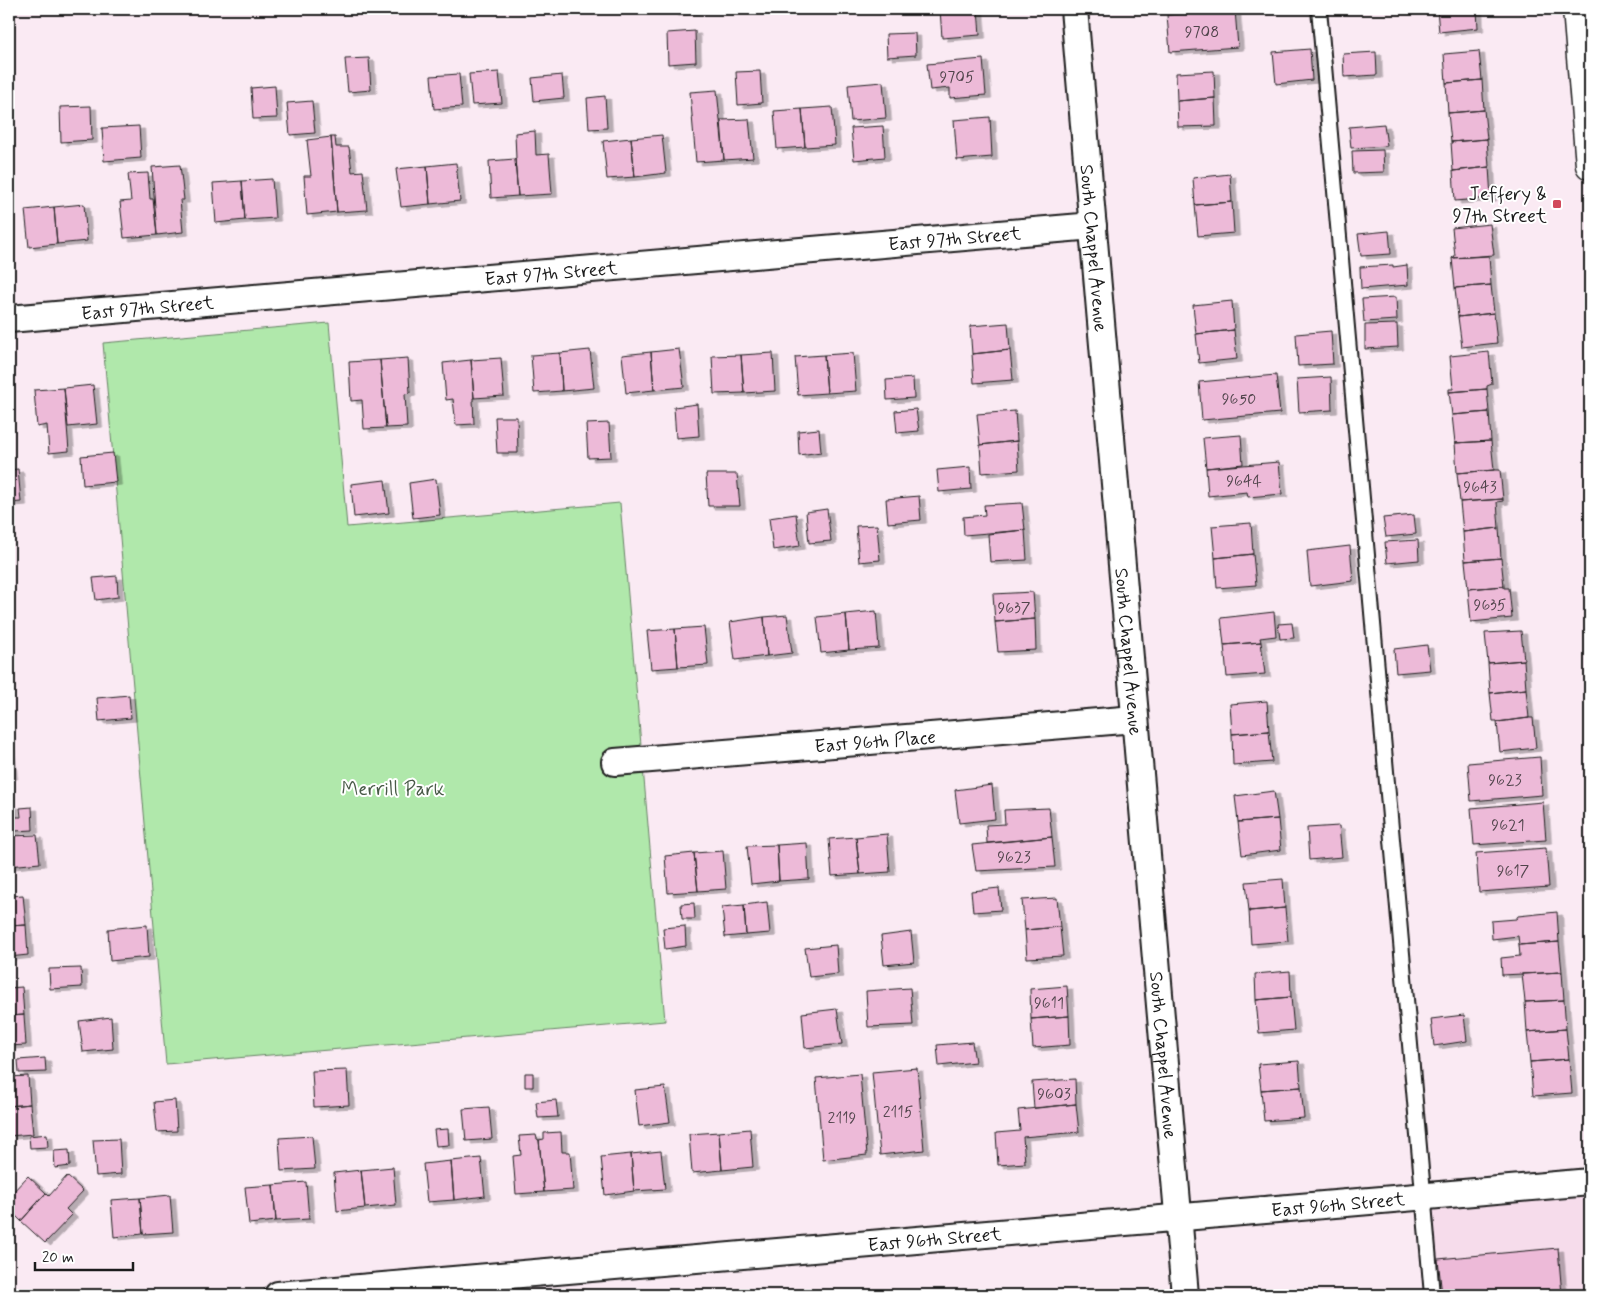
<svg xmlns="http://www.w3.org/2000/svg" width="1599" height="1304" viewBox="0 0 1599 1304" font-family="Mynerve,sans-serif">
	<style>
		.built { fill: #f6dceb }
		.green { fill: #b0e8ab; stroke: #668264 }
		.building { fill: #edbad8; stroke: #1c1c1c; filter: url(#shadow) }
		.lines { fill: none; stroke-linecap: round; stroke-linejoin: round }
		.lane-casing { stroke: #1c1c1c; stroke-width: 18 }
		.street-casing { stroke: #1c1c1c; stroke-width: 30 }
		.secondary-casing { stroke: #1c1c1c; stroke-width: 31 }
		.lane { stroke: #fff; stroke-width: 14 }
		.street { stroke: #fff; stroke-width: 26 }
		.secondary { stroke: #fff; stroke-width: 28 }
		.poi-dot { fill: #d1495b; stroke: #fff; stroke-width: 2 }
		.labels { text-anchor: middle; stroke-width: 4; stroke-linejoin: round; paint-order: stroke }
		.number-label { font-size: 16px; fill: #50444b }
		.poi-label { font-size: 19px; fill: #1c1c1c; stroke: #fff; text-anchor: end }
		.street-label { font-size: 19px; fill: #1c1c1c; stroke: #fff }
		.park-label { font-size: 19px; fill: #485947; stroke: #fff }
	</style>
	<defs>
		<filter id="shadow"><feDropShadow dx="5.5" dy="3" stdDeviation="0" flood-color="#0004"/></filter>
	</defs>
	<rect width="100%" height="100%" fill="#faeaf3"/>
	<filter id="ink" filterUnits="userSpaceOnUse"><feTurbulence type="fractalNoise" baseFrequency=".02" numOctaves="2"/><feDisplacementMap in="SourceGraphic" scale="10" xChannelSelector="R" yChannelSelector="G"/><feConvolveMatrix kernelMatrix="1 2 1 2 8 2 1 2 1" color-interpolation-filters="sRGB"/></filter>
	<g filter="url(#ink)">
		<path class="built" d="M1590 1189V1295H1425L1416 1204Z"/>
		<path class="green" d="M329 323 347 527 620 503 665 1021 166 1064 103 343Z"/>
		<path class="building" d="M673 9H695V11L673 13Z
			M940 9H978L980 35 942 38Z
			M1437 9H1477L1478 28 1439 32Z
			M1235 10 1238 47 1170 52 1167 15Z
			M695 31 696 62 668 64 667 33Z
			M915 33 916 55 887 57 886 34Z
			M1310 49 1312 80 1276 84 1273 52Z
			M1479 51 1482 80 1446 83 1444 54Z
			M1376 52 1377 75 1344 77 1343 54Z
			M369 58 371 90 348 92 345 59Z
			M983 59 986 95 950 98V88L930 90 927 64Z
			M760 71 762 103 738 105 736 72Z
			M1214 71 1215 98 1177 101 1176 73Z
			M499 72 502 103 472 105 469 74Z
			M459 74 462 107 434 109 431 76Z
			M562 75 564 98 534 101 532 78Z
			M1482 80 1484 110 1448 113 1446 83Z
			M883 82 886 118 851 121 848 85Z
			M275 86 277 118 253 119 251 88Z
			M717 90 724 160 696 162 690 92Z
			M605 96 607 128 589 129 587 98Z
			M1215 98 1216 126 1178 127 1177 101Z
			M312 101 315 133 290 135 287 103Z
			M91 106 92 140 61 142 60 107Z
			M832 107 835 145 805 147 802 109Z
			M802 109 805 147 777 149 774 111Z
			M1484 110 1487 139 1451 142 1448 113Z
			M990 117 992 157 957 160 954 120Z
			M749 119 753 158 724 160 721 120Z
			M1384 124 1387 146 1351 148 1349 127Z
			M139 126 141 158 104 161 102 128Z
			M883 126 885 157 854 160 851 128Z
			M535 131 536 155 549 154 552 194 518 196 515 159H516L515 133Z
			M662 135 666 173 635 177 631 138Z
			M331 137H335L336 147H349L352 172 363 171 367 210 337 212Z
			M331 137 337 212 307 215 304 176H311L307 140Z
			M631 138 635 177 607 179 603 141Z
			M1487 139 1489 167 1453 171 1451 142Z
			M1383 150 1384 172 1353 173 1352 151Z
			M515 159 518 196 491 198 489 161Z
			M456 163 460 201 430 204 427 166Z
			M180 165 184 200H180L183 232 157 235 152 167Z
			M427 166 430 204 401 207 396 169Z
			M1489 167 1491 198 1455 201 1453 171Z
			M148 173 150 199H153L157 235 124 238 120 202 131 201 128 174Z
			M1230 174 1232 202 1195 205 1193 178Z
			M272 179 275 218 245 220 242 181Z
			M242 181 245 220 216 223 213 183Z
			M1232 202 1234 233 1198 236 1195 205Z
			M84 204 87 241 57 244 54 207Z
			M54 207 57 244 29 247 25 210Z
			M1490 224 1494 255 1452 258 1455 256 1452 228Z
			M1389 231 1391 254 1361 256 1358 234Z
			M1489 256 1491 285 1455 288 1452 258Z
			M1393 265V267L1407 265 1408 285 1361 289 1360 267Z
			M1491 285 1494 313 1458 317 1455 288Z
			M1396 297 1397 320 1364 322 1362 299Z
			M1232 301 1234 330 1196 334 1193 305Z
			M1494 313 1497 343 1462 347 1458 317Z
			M1008 323 1010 350 972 354 970 326Z
			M1397 324 1398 347 1365 349V325Z
			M1234 330 1237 359 1199 363 1196 334Z
			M1331 331 1333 364 1298 366 1296 334Z
			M679 349 684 387 654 390 651 352Z
			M590 350 594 388 562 391 560 353Z
			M1010 350 1013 380 974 383 972 354Z
			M651 352 654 390 626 393 622 355Z
			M1489 352 1492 384 1487 386V389L1449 392V389H1453L1450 356Z
			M560 353 562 391 534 393 531 355Z
			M773 353 775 391 744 393 741 355Z
			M853 353 856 391 827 393 824 355Z
			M741 355 744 393 714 394 712 356Z
			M824 355 827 393 798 395 795 357Z
			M408 358 410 393 405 394 407 427 386 428 380 360Z
			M501 358 504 396 474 398 471 360Z
			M380 360 386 428 364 429 362 400 351 401 349 362Z
			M471 360 474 398H473L474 424 456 425 453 399 446 400 443 363Z
			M1276 375 1280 413 1202 420 1199 382Z
			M1331 377 1332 410 1299 412 1297 379Z
			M913 378 914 398 887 400 886 380Z
			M93 385 97 424 68 427 64 388Z
			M64 388 69 451 49 453 47 425 37 427 34 390Z
			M1487 389 1489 412 1452 415 1449 392Z
			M697 404 699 436 676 438 674 407Z
			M916 409 919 431 897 433 895 411Z
			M1015 411 1017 441 980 445 977 414Z
			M1489 412 1491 441 1455 443 1452 415Z
			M495 417H517L518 453H497Z
			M609 423 611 457 588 458 586 424Z
			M819 429 821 452 799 455 798 431Z
			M1241 435 1243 464 1206 468 1203 438Z
			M1017 441 1019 470 982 473 980 445Z
			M1491 441 1494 470 1457 473 1455 443Z
			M113 453 116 482 83 485 81 456Z
			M1279 462 1282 494 1248 497 1247 492 1208 496 1206 468Z
			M970 467 971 489 939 492 937 470Z
			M18 469 21 502 9 503V470Z
			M1494 470H1500L1503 499 1460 502 1457 473Z
			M706 474H737L740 506H708Z
			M436 479 440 515 413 518 409 483Z
			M385 480 389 513 354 517 351 484Z
			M919 496 921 520 888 523 886 499Z
			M1503 499V501L1497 502 1499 528 1463 532 1460 502Z
			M1022 503 1025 530 964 535 963 517 985 515 984 505Z
			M827 509 831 541 809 543 806 512Z
			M796 514 800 546 773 550 769 518Z
			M1414 515 1416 534 1386 537 1383 518Z
			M1251 523 1253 554 1215 558 1212 526Z
			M877 525 880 560 859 562 856 526Z
			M1499 528 1501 558 1465 561 1463 532Z
			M1025 530 1027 560 990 562 988 534Z
			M1418 540 1419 560 1387 563 1385 542Z
			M1350 546 1353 581 1310 586 1307 551Z
			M1253 554 1256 585 1217 588 1215 558Z
			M1501 558 1504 586 1468 589 1465 561Z
			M117 576 118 597 96 600 93 578Z
			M1504 586V588H1509L1512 618 1471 622 1468 589Z
			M1033 592 1035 619 995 622 993 594Z
			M876 611 879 648 849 650 846 614Z
			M1274 612 1276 636 1260 638 1261 642 1224 645 1221 618Z
			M846 614 849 650 821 653 817 617Z
			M787 615 792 653 767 656 764 617Z
			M764 617 767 656 735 660 730 622Z
			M1035 619 1036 650 998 652 995 622Z
			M1292 623 1294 638 1280 639 1278 624Z
			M704 627 708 665 678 667 675 629Z
			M675 629 678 667 651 669 647 631Z
			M1521 631 1524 660 1488 663 1485 633Z
			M1261 642 1265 674 1227 677 1224 645Z
			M1427 645 1430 670 1396 673 1394 649Z
			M1524 660 1526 689 1490 693 1488 663Z
			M1526 689 1529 718 1497 722V721H1493L1490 693Z
			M129 695 131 718 99 721 97 698Z
			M1267 701 1269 731 1232 734 1230 704Z
			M1529 718H1533L1536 748 1500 752 1497 722Z
			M1269 731 1272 762 1233 765 1232 734Z
			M9 747 12 776H9Z
			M1540 757 1542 795 1471 801 1468 763Z
			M992 785 995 819 959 823 955 790Z
			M1274 791 1278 819 1238 822 1235 796Z
			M1543 802 1546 840 1474 845 1471 808Z
			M13 805 14 817H21L20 808 32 807 33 830 15 831 16 836H9V806Z
			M1049 808 1052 837 987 843 986 825 1005 824 1004 810Z
			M1278 819 1281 850 1242 855 1238 822Z
			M1339 826 1342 857 1309 860 1307 828Z
			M887 834 890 872 860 874 856 837Z
			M37 835 40 863 9 866V836Z
			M856 837 860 874 832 876 829 839Z
			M1052 837 1055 867 976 871 972 845Z
			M807 843 809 879 779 881 777 845Z
			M777 845 779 881 751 884 747 846Z
			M1546 848 1549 887 1479 892 1476 853Z
			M723 851 726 889 698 891 694 853Z
			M694 853 698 891 668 893 665 856Z
			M1283 879 1285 908 1249 911 1246 882Z
			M999 888 1001 910 973 912 971 891Z
			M23 895 26 925 9 926V896Z
			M1057 898 1060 927 1025 930 1022 900Z
			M767 902 770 933 746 935 744 905Z
			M694 903 695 919H682L681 904Z
			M744 905 746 935 725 937 722 907Z
			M1285 908 1288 941 1251 944 1249 911Z
			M1557 912 1559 942 1519 945 1518 936 1492 939 1491 921 1516 919 1518 916Z
			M26 925 28 955 9 957V926Z
			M147 925 149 957 110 961 108 929Z
			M685 926 686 946 665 949 663 928Z
			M1060 927 1063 956 1027 958 1025 930Z
			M911 932 914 962 884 965 881 936Z
			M1559 942 1562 972 1502 975 1501 958 1520 956 1519 945Z
			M836 945 838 974 809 977 805 948Z
			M81 968 82 987 50 989 49 969Z
			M1290 971 1291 997 1256 1000 1255 974Z
			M1562 972 1564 1000 1525 1002 1522 974Z
			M1067 986 1069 1016 1031 1019 1030 989Z
			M22 987 24 1015 9 1016V988Z
			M910 988 913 1025 868 1027 866 991Z
			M1291 997 1294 1030 1259 1033 1256 1000Z
			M1564 1000 1566 1029 1527 1032 1525 1002Z
			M837 1009 842 1044 805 1048 802 1013Z
			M24 1015 26 1045 9 1046V1016Z
			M1464 1015 1467 1041 1434 1046 1431 1019Z
			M1069 1016 1070 1045 1033 1048 1031 1019Z
			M111 1017 113 1049 83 1052 79 1021Z
			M1566 1029 1569 1059 1530 1062 1527 1032Z
			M972 1042 975 1062 939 1066 937 1045Z
			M45 1058 46 1072 19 1073 18 1060Z
			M1569 1059 1572 1093 1533 1096 1530 1062Z
			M1299 1061 1301 1087 1261 1090 1258 1064Z
			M917 1068 924 1150 880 1155 872 1072Z
			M347 1070 349 1105 314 1107 312 1071Z
			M525 1073H533V1087H525Z
			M860 1074 867 1155 823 1160 816 1078Z
			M28 1076 30 1104 9 1106V1077Z
			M1075 1079 1076 1104 1034 1108 1032 1082Z
			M665 1087 670 1122 639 1126 635 1090Z
			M1301 1087 1304 1118 1264 1121 1261 1090Z
			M175 1100 177 1131 157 1132 154 1102Z
			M556 1100 558 1117 538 1118 536 1102Z
			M30 1104 33 1134 9 1136V1106Z
			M1076 1104 1079 1132 1023 1137 1025 1163 998 1165 996 1133 1020 1131 1018 1110Z
			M489 1107 492 1139 466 1141 463 1109Z
			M448 1129 449 1145 436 1146 434 1130Z
			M750 1129 753 1167 722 1170 719 1132Z
			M561 1132 562 1152H570L573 1190 544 1192 539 1140 544 1139V1133Z
			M719 1132 722 1170 692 1173 689 1134Z
			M47 1134 48 1147 30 1148 29 1136Z
			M536 1135 537 1139 539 1140 544 1192 516 1194 513 1156 521 1155 519 1136Z
			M312 1136 315 1169 281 1171 279 1138Z
			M119 1139 121 1174 96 1176 93 1140Z
			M69 1150 70 1166 55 1168 54 1151Z
			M661 1151 665 1189 634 1191 631 1154Z
			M631 1154 634 1191 605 1195 601 1157Z
			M481 1158 485 1196 454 1200 451 1161Z
			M451 1161 454 1200 427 1202 423 1164Z
			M393 1167 396 1205 365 1208 361 1170Z
			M361 1170 365 1208 337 1211 334 1173Z
			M28 1176 46 1193 21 1221 9 1209V1196Z
			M67 1176 83 1191 66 1209 72 1215 45 1243 21 1221 46 1193 49 1196Z
			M306 1182 309 1219 276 1221 273 1185Z
			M273 1185 276 1221 249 1224 245 1187Z
			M170 1195 173 1232 143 1234 140 1198Z
			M140 1198 143 1234 114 1237 111 1200Z
			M1558 1248 1562 1295H1442L1438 1259Z"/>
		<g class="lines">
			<defs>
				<path id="lane" d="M1319 9 1432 1295"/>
				<g id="street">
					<path id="s1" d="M1074 9 1185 1295"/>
					<path id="s2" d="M9 319 1093 226"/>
					<path id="s3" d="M615 762 1135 719"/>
					<path id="s4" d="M278 1295 1590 1182"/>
				</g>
				<path id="secondary" d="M1577 9 1590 165"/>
			</defs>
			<use href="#lane" class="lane-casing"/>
			<use href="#street" class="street-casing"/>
			<use href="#secondary" class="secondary-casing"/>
			<use href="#lane" class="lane"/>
			<use href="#street" class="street"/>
			<use href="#secondary" class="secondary"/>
		</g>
	</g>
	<rect class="poi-dot" x="1552" y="199" width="10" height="10" rx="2.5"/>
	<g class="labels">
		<g class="number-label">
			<text x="1202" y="37">9708</text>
			<text x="957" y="82">9705</text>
			<text x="1239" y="404">9650</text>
			<text x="1244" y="486">9644</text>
			<text x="1480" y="492">9643</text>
			<text x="1490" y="610">9635</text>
			<text x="1014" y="613">9637</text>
			<text x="1505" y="785">9623</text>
			<text x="1508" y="830">9621</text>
			<text x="1014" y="862">9623</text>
			<text x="1513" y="876">9617</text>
			<text x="1049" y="1008">9611</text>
			<text x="1054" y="1099">9603</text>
			<text x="898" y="1117">2115</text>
			<text x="842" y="1123">2119</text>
		</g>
		<g class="poi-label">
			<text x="1547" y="200">Jeffery &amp;<tspan x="1547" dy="22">97th Street</tspan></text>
		</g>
		<g class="street-label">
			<text dy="7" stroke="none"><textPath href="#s2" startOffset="949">East 97th Street</textPath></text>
			<text dy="7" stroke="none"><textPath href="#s1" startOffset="240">South Chappel Avenue</textPath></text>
			<text dy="7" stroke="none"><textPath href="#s2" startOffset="544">East 97th Street</textPath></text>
			<text dy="7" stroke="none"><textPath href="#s2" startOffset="139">East 97th Street</textPath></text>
			<text dy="7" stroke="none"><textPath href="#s1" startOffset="645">South Chappel Avenue</textPath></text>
			<text dy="7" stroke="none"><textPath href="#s3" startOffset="261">East 96th Place</textPath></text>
			<text dy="7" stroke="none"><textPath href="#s1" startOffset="1050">South Chappel Avenue</textPath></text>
			<text dy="7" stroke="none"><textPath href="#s4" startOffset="1064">East 96th Street</textPath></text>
			<text dy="7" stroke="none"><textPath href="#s4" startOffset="659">East 96th Street</textPath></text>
		</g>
		<g class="park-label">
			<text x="393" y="795">Merrill Park</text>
		</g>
	</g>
	<rect width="1599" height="1304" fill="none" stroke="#fff" stroke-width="30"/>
	<rect x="15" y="15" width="1569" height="1274" fill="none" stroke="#1c1c1c" stroke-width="2" filter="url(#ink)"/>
	<path d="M35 1262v8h98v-8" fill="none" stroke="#1c1c1c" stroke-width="2.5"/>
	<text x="42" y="1262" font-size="15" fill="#1c1c1c" stroke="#ffffff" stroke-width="4" paint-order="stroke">20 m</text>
</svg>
